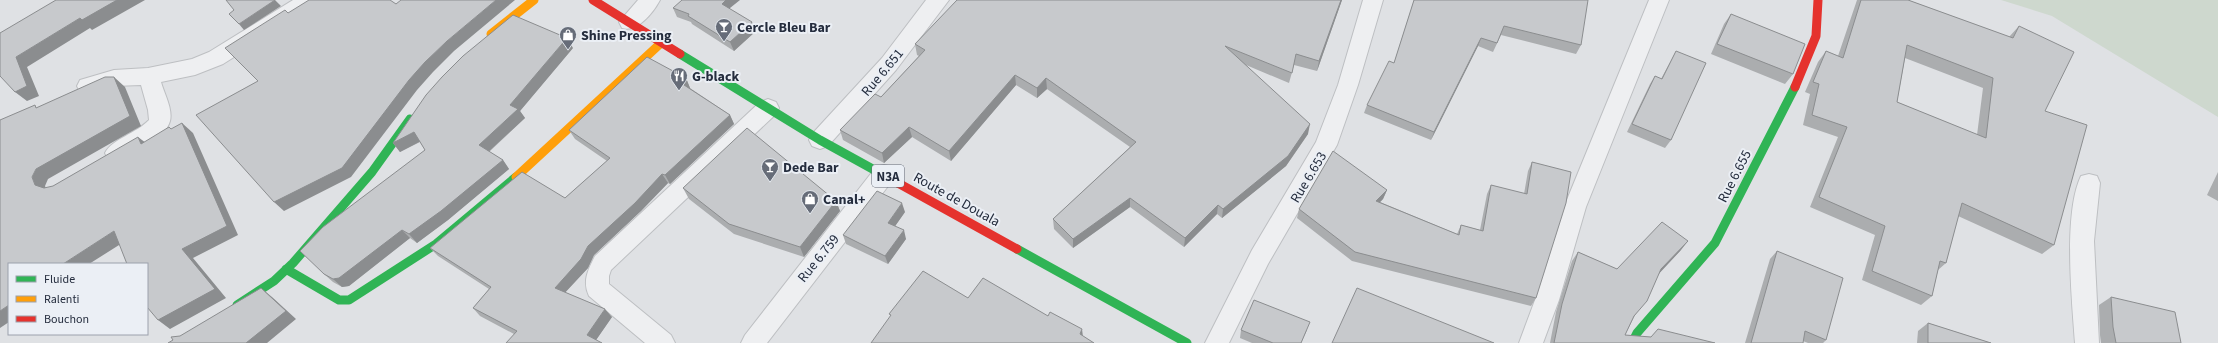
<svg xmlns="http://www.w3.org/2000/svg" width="2218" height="343" viewBox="0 0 2218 343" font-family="'Source Sans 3',sans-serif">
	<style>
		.green { fill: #ced8ce }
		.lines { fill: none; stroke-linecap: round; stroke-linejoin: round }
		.street-casing { stroke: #bdbfc2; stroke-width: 2 }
		.street { fill: #eeeff1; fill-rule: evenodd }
		.fast { stroke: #30b455; stroke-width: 9 }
		.slow { stroke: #ff9f0a; stroke-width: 9 }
		.jam { stroke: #e5322d; stroke-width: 9 }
		.wall { fill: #abadaf; fill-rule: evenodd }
		.shaded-wall { fill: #8b8d8f }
		.building { fill: #c7c9cc; stroke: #8b8d8f; fill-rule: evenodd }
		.labels { text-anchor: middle; stroke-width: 4; stroke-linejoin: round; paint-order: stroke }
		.shield { fill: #ebeff5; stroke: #606775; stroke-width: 1 }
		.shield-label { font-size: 13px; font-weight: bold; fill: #252d3e }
		.poi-label { font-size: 14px; font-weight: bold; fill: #252d3e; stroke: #ebeff5; text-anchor: start }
		.street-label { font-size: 14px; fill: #252d3e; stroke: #ebeff5 }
	</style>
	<rect width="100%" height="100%" fill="#dfe1e4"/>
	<path class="green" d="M2001 0H2218V117L2052 16Z"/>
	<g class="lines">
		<defs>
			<path id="street" d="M293 0H319L316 5 223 64 195 75 161 82C164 93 173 109 170 121 166 137 133 159 117 162 114 162 111 160 108 159L105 153C112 139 137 133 149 120L148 110 141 85 114 86 87 94 80 92 77 86 80 80 114 70 148 68 192 59 209 52Z
				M638 0H660C653 13 637 33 622 28L619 22Z
				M926 0H949L896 70 828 146 820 149 812 146 809 140 812 134 882 58Z
				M1363 0H1383L1358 85 1337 145 1268 264 1229 343H1205L1252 250 1316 142 1338 85Z
				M1649 0H1669L1586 207 1559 300 1543 343H1519L1535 300 1564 207Z
				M768 99 776 102 779 108 776 114 611 270 609 276V284L671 335 675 343H645L589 296C582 281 588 270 595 256L760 102Z
				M884 165 892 167 895 174 892 181 767 343H741L745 335 876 167Z
				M2089 174 2097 176 2100 183 2094 241 2099 343H2075C2072 301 2063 213 2081 176Z"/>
		</defs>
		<use href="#street" class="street-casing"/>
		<use href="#street" class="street"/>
		<path class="fast" d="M680 54 820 140 898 183
			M1017 249 1187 343
			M286 269 339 300H349L436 244 516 177
			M237 305 274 281 293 263 372 172 410 119
			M1632 343 1637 333 1715 243 1795 87"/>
		<path class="slow" d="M491 34 534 0
			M516 177 661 43"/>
		<path class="jam" d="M593 0 680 54
			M1795 87 1816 36 1818 0
			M898 183 1017 249"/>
	</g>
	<path class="wall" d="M1342 0 1317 71 1294 65 1289 83 1246 65 1308 134 1286 166 1222 218 1217 214 1184 247 1130 207 1073 248 1054 229 1053 219 1130 147 1047 89 1037 98 1016 85 951 161 912 137 884 163 843 140 840 130 881 97 919 56 917 55 915 44Z
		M1414 0 1581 45 1576 54 1501 35 1493 52 1478 46 1431 140 1364 113 1367 105 1394 63Z
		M1857 0H1908L2009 37 2019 26 2045 111 2054 245 2042 254 1958 216 1946 263 1938 270 1932 296 1921 305 1862 280 1875 235 1810 207 1838 137 1803 125 1810 94 1805 92 1818 62 1826 51 1838 56ZM1905 58 1983 88 1977 135 1897 102Z
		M673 8 730 9 756 31 734 51 692 24 691 22 677 17Z
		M1731 14 1793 74 1785 84 1711 54 1724 24Z
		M573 48 520 111 525 118 489 152 503 160 509 169 448 220 417 243 410 238 349 286 342 287 333 282 324 274 425 150 420 142 400 152 393 143Z
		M1676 51 1671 140 1665 148 1627 132 1650 84 1655 76 1661 79Z
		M686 78 690 88 730 115 734 124 670 184 668 183 641 211 594 255 588 268 565 292 612 317 596 340 514 334 480 316 473 308 489 289 438 256 430 248 565 198 607 161 575 139 569 130Z
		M1532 162 1536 298 1531 306 1352 261 1297 218 1299 209 1387 190 1383 199 1380 202 1457 234 1461 225 1480 230 1487 194 1491 185 1524 194 1528 171Z
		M2218 172V201L2207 195Z
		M683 188 836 201 840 211 804 257 734 234 689 199Z
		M905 212 895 226 906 239 888 264 846 244 843 235Z
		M1681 250 1660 272 1634 317 1625 335 1715 343H1550L1556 312 1572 261 1578 252 1617 269Z
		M1777 251 1826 340 1823 343H1808L1803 341V343H1745L1770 259Z
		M2111 297 2181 343H2101L2100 335 2099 305Z
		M1928 323 1991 343H1917L1918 331Z
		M1241 330H1307L1301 343H1252L1240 338Z"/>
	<path class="shaded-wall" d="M117 0H145L92 30 90 28 27 67 39 96 27 101 15 92 16 57 80 18Z
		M275 0 281 6 244 30 239 24Z
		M496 0H515L454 51 433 72 417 90 351 177 284 211 274 202 425 62 447 41Z
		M726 0H740L725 12 722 4Z
		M1341 0H1342L1317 71 1319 61Z
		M752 22 756 31 734 51 730 42Z
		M567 38 573 48 520 111 525 118 486 154 479 145 510 105Z
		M1481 38 1478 46 1431 140 1434 132Z
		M1015 75 1016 85 951 161 949 151Z
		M114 77 125 87 141 126 48 179 45 186 48 195 35 185 32 177 36 169Z
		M686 78 690 88 686 92 681 83Z
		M1046 78 1047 89 1037 98V88Z
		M730 115 734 124 670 184 665 175Z
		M182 123 193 133 238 235 193 258 226 298 170 329 158 320 182 249Z
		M1310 124 1308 134 1286 166 1222 218 1223 209Z
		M909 127 912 137 884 163 882 153Z
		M414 132 421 141 400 152 393 143Z
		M138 137 150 146 141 144Z
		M503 160 509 169 448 220 417 243 409 234Z
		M662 174 668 183 641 211 594 255 588 268 562 296 555 288 588 246Z
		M1387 190 1383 199 1373 209 1376 201Z
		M1130 198V207L1073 248V239Z
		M836 201 840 211 804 257 800 247Z
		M902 203 905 212 891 232 888 223Z
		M1218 205 1217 214 1184 247 1185 238Z
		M402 230 410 238 349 286 342 287 333 279Z
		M904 230 906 239 888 264 885 256Z
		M114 231 127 240 89 264H63Z
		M1688 241 1681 250 1655 278 1661 269Z
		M261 288 272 297 296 319 267 343H246Z
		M9 305V322L0 328V311Z
		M605 309 612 317 594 343 587 335Z
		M1082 329 1083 337 1080 334Z"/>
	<path class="building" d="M56 0H117L82 20 80 18 16 57 27 86 15 92 0 76V33Z
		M226 0H275L239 24 229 14 234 10Z
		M309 0H390L396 4 401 0H496L447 41 425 62 409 80 342 168 274 202 196 115 258 81 225 48 285 10 288 13Z
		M682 0H726L722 4 752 22 730 42 688 16 689 14 673 8Z
		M957 0H1341L1319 61 1296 54 1292 73 1225 46 1310 124 1288 156 1223 209 1218 205 1185 238 1130 198 1073 239 1053 219 1136 142 1046 78 1037 88 1015 75 949 151 909 127 882 153 840 130 875 94 881 97 925 50 915 44Z
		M1414 0H1588L1581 45 1504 26 1497 43 1481 38 1434 132 1367 105 1389 61 1394 63Z
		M1861 0H1908L2013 38 2019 26 2074 52 2045 111 2087 125 2054 245 1962 203 1946 263 1940 261 1932 296 1872 271 1885 226 1819 197 1847 127 1812 115 1819 84 1813 82 1826 51 1843 58ZM1907 45 1993 78 1986 138 1897 102Z
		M1731 14 1805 44 1793 74 1717 44Z
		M513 15 567 38 510 105 518 109 479 145 503 160 441 211 409 234 402 230 339 278 333 279 324 274 300 251 323 227 425 150 414 132 393 143 426 95 442 77 463 56Z
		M1676 51 1706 63 1671 140 1632 124 1655 76 1662 79Z
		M647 57 686 78 681 83 730 115 665 175 662 174 635 203 588 246 581 259 555 288 605 309 587 335 602 343H506L517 331 473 308 491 287 430 248 522 172 565 198 610 158 569 130Z
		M105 77H114L130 116 36 169 32 177 35 185 44 188 53 186 138 137 141 144 169 127 171 129 182 123 227 226 182 249 215 289 158 320 147 307V264H127L114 231 63 264H9V305L0 311V120L35 105 36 108Z
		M747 128 836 201 800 247 729 224 683 188Z
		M1333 151 1387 190 1376 201 1459 235 1461 225 1483 231 1491 185 1527 194 1532 162 1571 172 1566 203 1536 298 1355 252 1299 209Z
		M877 191 902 203 888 223 904 230 885 256 843 235Z
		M1662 222 1688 241 1661 269 1647 301 1634 316 1625 335 1651 337 1658 329 1715 343H1554L1562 304 1578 252 1617 269Z
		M1777 251 1843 278 1826 340 1805 331 1803 343H1751Z
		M923 271 968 298 983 278 1048 316 1050 312 1082 329 1080 334 1094 343H871L891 315 889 314Z
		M261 288 286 311 246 343H168L173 340 171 337 180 336Z
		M1357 288 1494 343H1332Z
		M2111 297 2175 312 2181 343H2116L2113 327Z
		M1254 300 1310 322 1301 343H1273L1241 330Z
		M1928 323 1991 343H1928Z"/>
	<defs>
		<symbol id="bar-pin" viewBox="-11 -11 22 30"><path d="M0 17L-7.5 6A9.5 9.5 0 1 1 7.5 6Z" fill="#666c78" stroke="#ebeff5"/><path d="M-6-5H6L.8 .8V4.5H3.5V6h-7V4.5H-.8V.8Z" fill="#fff"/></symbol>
		<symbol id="shop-pin" viewBox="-11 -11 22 30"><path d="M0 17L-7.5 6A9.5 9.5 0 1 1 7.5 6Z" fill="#666c78" stroke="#ebeff5"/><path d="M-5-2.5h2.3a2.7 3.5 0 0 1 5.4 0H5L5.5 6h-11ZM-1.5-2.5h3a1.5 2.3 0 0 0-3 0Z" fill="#fff"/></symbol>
		<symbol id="restaurant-pin" viewBox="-11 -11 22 30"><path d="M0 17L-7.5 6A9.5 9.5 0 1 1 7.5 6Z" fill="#666c78" stroke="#ebeff5"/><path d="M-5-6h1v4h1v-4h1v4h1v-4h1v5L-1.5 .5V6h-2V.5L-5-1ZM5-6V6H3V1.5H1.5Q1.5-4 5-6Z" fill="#fff"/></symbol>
	</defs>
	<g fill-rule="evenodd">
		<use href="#bar-pin" x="714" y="17" width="20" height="27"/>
		<use href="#shop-pin" x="558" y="25" width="20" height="27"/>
		<use href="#restaurant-pin" x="669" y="66" width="20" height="27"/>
		<use href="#bar-pin" x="760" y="157" width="20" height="27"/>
		<use href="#shop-pin" x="800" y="189" width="20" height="27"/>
	</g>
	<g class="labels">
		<rect class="shield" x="872" y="165" width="32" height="22" rx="3"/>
		<g class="shield-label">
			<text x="888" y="181">N3A</text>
		</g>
		<g class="poi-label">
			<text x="737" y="32">Cercle Bleu Bar</text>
			<text x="581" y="40">Shine Pressing</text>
			<text x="692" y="81">G-black</text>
			<text x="783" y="172">Dede Bar</text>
			<text x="823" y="204">Canal+</text>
		</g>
		<g class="street-label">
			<text transform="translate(882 72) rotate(-50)" y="5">Rue 6.651</text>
			<text transform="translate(1734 176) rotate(-63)" y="5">Rue 6.655</text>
			<text transform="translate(1308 177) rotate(-59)" y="5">Rue 6.653</text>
			<text transform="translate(957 199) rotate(29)" y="5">Route de Douala</text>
			<text transform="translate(818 258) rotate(-51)" y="5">Rue 6.759</text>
		</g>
	</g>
	<rect x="8" y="263" width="140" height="72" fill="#ebeff5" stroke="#9ca1ac"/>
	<rect x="16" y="276" width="20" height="6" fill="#30b455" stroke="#9ca1ac"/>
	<text x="44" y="283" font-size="12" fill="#252d3e">Fluide</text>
	<rect x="16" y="296" width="20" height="6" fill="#ff9f0a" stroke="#9ca1ac"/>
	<text x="44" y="303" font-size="12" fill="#252d3e">Ralenti</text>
	<rect x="16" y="316" width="20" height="6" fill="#e5322d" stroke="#9ca1ac"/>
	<text x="44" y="323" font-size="12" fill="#252d3e">Bouchon</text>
</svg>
